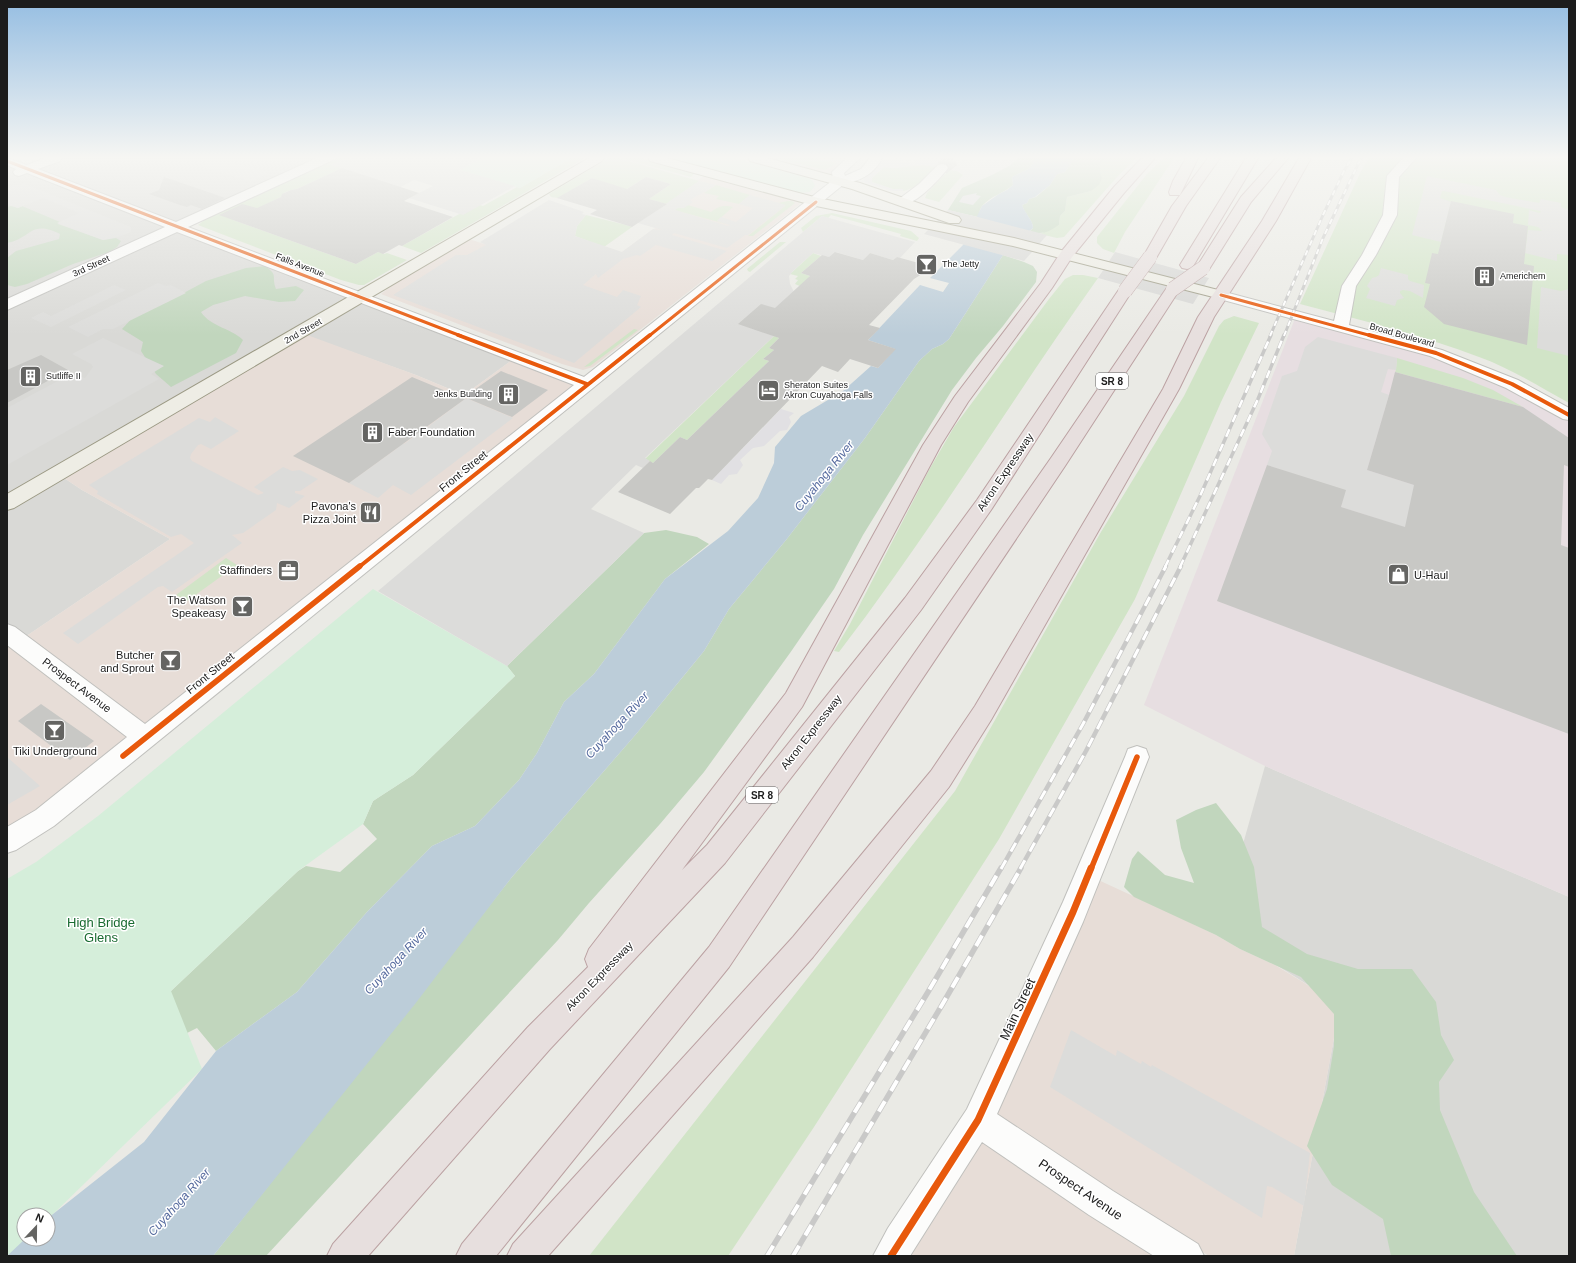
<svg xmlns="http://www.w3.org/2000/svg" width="1576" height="1263" viewBox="0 0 1576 1263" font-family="Helvetica,sans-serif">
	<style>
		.residential { fill: #d9d9d6 }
		.commercial { fill: #e7ddd7 }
		.industrial { fill: #e7dee1 }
		.grass { fill: #d1e4c7 }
		.forest { fill: #c1d6bd }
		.park { fill: #d5eeda }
		.parking { fill: #dcdcda }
		.plaza { fill: #e1e0e3 }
		.water { fill: #bccdd9 }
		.pier { fill: #d7d7d5 }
		.building { fill: #c8c8c5 }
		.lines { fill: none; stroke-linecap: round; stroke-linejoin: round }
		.minor-tunnel { stroke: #c1c1bd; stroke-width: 14; stroke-dasharray: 14 7; stroke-linecap: butt }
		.minor-casing { stroke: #c0c0bd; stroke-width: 2 }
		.major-casing { stroke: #9c9a85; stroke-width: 2 }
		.highway-casing { stroke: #bba1a2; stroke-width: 2 }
		.minor { fill: #fcfcfb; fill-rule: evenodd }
		.major { fill: #eeede5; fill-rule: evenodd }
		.highway { fill: #e7dfde; fill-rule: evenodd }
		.rail-far3-casing { stroke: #c9c9c8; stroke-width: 3 }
		.rail-far2-casing { stroke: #c9c9c8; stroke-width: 3.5 }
		.rail-far1-casing { stroke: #c9c9c8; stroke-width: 4.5 }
		.rail-casing { stroke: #c9c9c8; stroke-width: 5.5 }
		.rail-far3 { stroke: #fff; stroke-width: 2; stroke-dasharray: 5.5; stroke-linecap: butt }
		.rail-far2 { stroke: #fff; stroke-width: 2.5; stroke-dasharray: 8; stroke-linecap: butt }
		.rail-far1 { stroke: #fff; stroke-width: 3; stroke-dasharray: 10; stroke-linecap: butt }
		.rail { stroke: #fff; stroke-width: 4; stroke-dasharray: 12; stroke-linecap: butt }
		.highway-bridge-casing { stroke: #bba1a2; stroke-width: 15; stroke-linecap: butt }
		.highway-bridge { stroke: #e7dfde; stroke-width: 14 }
		.cycleway-far3-casing { stroke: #fff; stroke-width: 4.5 }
		.cycleway-far2-casing { stroke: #fff; stroke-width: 6 }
		.cycleway-far1-casing { stroke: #fff; stroke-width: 8 }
		.cycleway-casing { stroke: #fff; stroke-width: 10 }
		.cycleway-far3 { stroke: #e8590c; stroke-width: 3 }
		.cycleway-far2 { stroke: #e8590c; stroke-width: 4 }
		.cycleway-far1 { stroke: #e8590c; stroke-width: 5.5 }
		.cycleway { stroke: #e8590c; stroke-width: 7 }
		.labels { text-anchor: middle; stroke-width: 3; stroke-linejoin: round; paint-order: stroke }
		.far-poi-label { font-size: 9px; fill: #1c1c1c; stroke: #fff; text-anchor: start }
		.far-street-label { font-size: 9px; fill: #1c1c1c; stroke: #fff }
		.shield { fill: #fff; stroke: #606060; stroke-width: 1 }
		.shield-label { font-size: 10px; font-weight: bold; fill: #1c1c1c }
		.poi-label { font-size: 11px; fill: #1c1c1c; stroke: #fff; text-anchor: end }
		.street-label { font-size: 11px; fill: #1c1c1c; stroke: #fff }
		.water-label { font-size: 12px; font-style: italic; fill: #556a9e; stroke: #fff }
		.near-park-label { font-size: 13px; fill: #196b31; stroke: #fff }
		.near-street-label { font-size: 13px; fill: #1c1c1c; stroke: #fff }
	</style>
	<rect width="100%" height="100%" fill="#eaeae5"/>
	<path class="residential" d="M56 158H327L177 227 516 357 464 395 416 375 299 333 58 474 82 490 170 539 19 641 7 633V161L27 169Z
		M1265 766 1569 897V1256H1294L1340 1005 1219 929Z"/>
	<path class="commercial" d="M754 158H854L838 172V176L821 175Z
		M705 175 798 201 800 204 593 367 583 370 562 364 381 294 391 286 469 239 590 279 622 252 655 228 661 208Z
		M299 332 416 375 464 395 516 357 587 384 146 738 19 641 170 539 82 490 58 474Z
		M12 642 140 738 7 836V646Z
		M1094 878 1172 914 1216 935 1240 949 1275 965 1340 1005 1294 1256H1209L985 1117Z
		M978 1120 1186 1256H891Z"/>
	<path class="industrial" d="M1296 316 1454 361 1569 418V897L1265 766 1144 705Z"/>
	<path class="grass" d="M336 158H346L331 165 342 168 297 189C291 190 284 191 281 197L233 220 356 264 378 252 384 254 387 253 407 260 364 285H359L341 280 198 225 207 218Z
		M571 158H585L421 253 402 246 477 204 483 206 517 187 520 188Z
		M609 158H618L699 181 666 204 649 199 671 184 646 177 609 200V184L592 178 558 198 551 197 549 194Z
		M621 158H641L695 173 691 177Z
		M776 158H811L837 163 825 170Z
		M1107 158H1136L1118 176 1064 237 1057 238 1040 234 1059 225 1060 216 1065 211 1067 197 1091 191 1100 173V164Z
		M1164 158H1174L1125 232 1114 253 1103 249 1097 243V237L1147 174Z
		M1369 158H1569V403C1540 387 1510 368 1479 357 1421 335 1361 320 1300 304L1361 171Z
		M924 165 935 167C925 176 917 189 903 191V189H893L871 182 872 178 884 167 893 168Z
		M949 170 957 171 963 175 939 202 925 198 927 193Z
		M716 185 750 195 739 204 716 199 719 196 704 193Z
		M788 201H792L795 203 753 236H748L785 206 778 203Z
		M688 205 711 212C719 206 723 205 733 207L717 221 730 225 674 210C679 206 683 208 688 205Z
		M832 213 911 231 919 238 917 241 900 236 901 234 831 215 828 218 822 216 803 232 801 228 816 216Z
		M586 215 626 225 632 227 604 247 575 236 577 226Z
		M780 242H786L750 272 748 271 747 269Z
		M813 253 821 256 801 273 810 276 802 287 795 284 798 280 795 279 798 276 790 274Z
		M1073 275H1083L1098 278C1010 402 931 532 839 652L834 651 850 624 929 470 954 427 1049 299 1065 279Z
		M1234 316 1259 323 1221 402 1135 599 999 839 814 1127 728 1256H589L955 791 1101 532 1184 396 1219 326 1224 320Z
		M634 329 638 330 590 366 584 367Z
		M774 336 779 338 769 348 774 350 763 359 769 361 687 440 680 437 653 463 645 459Z
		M1397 358 1463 378 1493 390 1523 407 1395 372 1396 370Z
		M226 558 237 565 187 601 176 595Z"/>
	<path class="forest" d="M1019 158H1036L1030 168 1012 177 1013 185C1004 193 991 196 983 205 980 208 979 214 978 217L948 210 962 188 992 175 1009 166Z
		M1074 158H1107L1100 164V173L1102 178 1099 185 1091 191 1067 197 1065 211 1060 216 1059 225C1050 231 1041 236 1030 231L1033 228C1033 220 1024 213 1022 205L1027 203 1029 199 1036 197 1050 185 1057 174 1065 172Z
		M11 206 18 208 22 206 60 222 58 224 103 240 116 238 121 241 117 247 109 252 73 264 27 284 15 287 7 285V258L16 251 59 239 60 234C30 219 31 239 7 243V207Z
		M1003 255 1024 262 1033 266 1037 272 1036 282 1003 326 976 358 952 390 863 535 834 589 790 653 704 772 660 824 589 903 558 940 266 1256H213L512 877 637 733 704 651 729 609 786 540 865 438 919 361 932 349 943 344 949 339Z
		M265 266C279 276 271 275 276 289L296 286 304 290 295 301 279 302 245 296 213 305 201 312C211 327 231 328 243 340L236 353 171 387 156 374 141 351 143 342 122 329 136 314 167 302 206 281 246 268Z
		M666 530 697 537 709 544 665 579 594 674 564 702 537 753 519 780 475 826 432 846 367 912 297 992 216 1051 197 1028 159 1047 171 991 298 871 306 866 340 872 377 839 363 824 373 801 413 775 515 676 507 666 644 533Z
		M1216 803 1241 835 1254 867 1262 927 1307 954 1358 969H1412L1436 1002 1441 1035 1454 1060 1439 1082 1440 1110 1474 1192 1517 1256H1391L1383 1219 1332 1185 1307 1146 1327 1089 1334 1046V1014L1301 977 1240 949 1216 935 1134 897 1124 887 1132 859 1138 851 1165 875 1194 883 1181 848 1176 820 1196 810Z"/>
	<path class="park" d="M482 158H571L520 188 460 170Z
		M669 158H734L808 178 813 181 815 186 810 192 799 193Z
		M373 589 507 666 515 676 413 775 373 801 363 824 298 871 171 991 202 1069 48 1219V1215H24V1239H27L10 1256H7V879L36 862 98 816Z"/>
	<path class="parking" d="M346 158H482L460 170 515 186 463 215 409 198 433 186 414 180 333 222 368 177 331 165Z
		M214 161 223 163 228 161 268 173 251 182 201 166Z
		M1427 176 1496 190 1500 195 1505 197 1539 203 1541 199 1561 203V207L1569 210V255L1557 254V261L1525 253 1528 230 1542 231 1538 227 1528 225 1529 210 1539 213 1541 212 1540 211 1444 191H1442L1440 198 1451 202 1441 242 1412 235Z
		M699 181 716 185 690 200 693 202 684 208H678L675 210 728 226 730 225 717 221 721 217 736 222 753 208 739 204 750 195 786 205 748 235H745L727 248 674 233 672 235 727 251 712 261 656 245 640 256 637 255 623 259 598 278 596 274 583 285 617 297 623 290 641 296 637 305 641 307 574 363 393 295 456 255H467L486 245 480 242 549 200 584 212 582 214 586 215 577 226 575 236 622 252 653 229 662 230 638 223Z
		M25 184 131 227V232L118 237 103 240 57 223 79 213 43 198 18 208 7 204V188L14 185Z
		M822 216 915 242 900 258 897 257 893 260 870 253 863 260 836 252 829 257 813 253 793 271 789 276 790 284 798 300 765 333 774 336 645 458 650 461 643 468 636 465 591 509 644 533 507 666 378 591Z
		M1381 268 1408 275V279L1410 281 1424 285 1423 298 1410 291 1403 290 1400 291V293L1404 298 1397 300 1395 306 1366 298 1370 289 1367 286 1372 278 1376 277 1379 275Z
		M158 283 166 286 171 285 186 293 113 329H103L88 337 68 327Z
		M114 285 126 290 51 327 31 318 43 312 51 316Z
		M1541 287 1561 291 1569 289V356L1537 348Z
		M1318 337 1397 358 1396 370 1388 369 1381 392 1389 395 1367 470 1414 485 1410 529 1341 507 1345 491 1267 465 1272 451 1262 434 1282 376 1297 371 1305 347Z
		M103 338 164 366 151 374 159 379 7 465V408L71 374 85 378 93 367 91 364 72 354Z
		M465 399H468L513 418 411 495 393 485 378 498 349 483 395 450 402 443 404 444 415 436 422 428 425 429Z
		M215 417 239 431 211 449 201 444 198 445 191 454 190 458 192 461 258 495 264 493 254 487 283 467 292 471 300 470 318 479 300 491H295V493L305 496 289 508 277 503 276 510 243 533 232 535 242 543 172 592 163 586 158 587 78 644 63 633 194 543 181 534 171 537 97 494 98 491 89 485 199 418 210 422Z
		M7 757 40 786 7 805Z
		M1071 1030 1116 1056 1117 1050 1141 1064 1142 1061 1151 1067 1152 1065 1310 1153 1304 1206 1272 1187 1267 1186 1262 1218 1050 1087Z"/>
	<path class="plaza" d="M880 158 898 160 899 159 894 158H902L899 161 914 164 920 158H952L961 170 957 171 924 165 893 168 884 167 872 178V182L893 189H903V191H892L865 182 864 180V177L878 163Z
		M977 193 976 195 981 196 973 205 959 202 963 196Z
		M781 409 794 413 789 417 791 422 787 430 780 431 764 446 753 448 740 460 743 465 737 474 729 475 721 484 712 480Z"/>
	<path class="water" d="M1036 158H1074L1065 172 1057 174 1050 185 1035 197 1029 199 1027 203 1022 205C1025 214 1033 220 1033 228L1003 255 949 339 943 344 932 349 919 361 865 438 786 540 729 609 704 651 637 733 512 877 415 1004 213 1256H7L25 1239H48V1218L144 1142 216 1051 297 992 367 912 432 846 475 826 519 780 537 753 564 702 594 674 665 579 728 531 758 498 774 463 775 447 801 416 843 391 871 366 878 368 895 349 868 340 920 285 943 292 949 283 930 278 963 245 982 206 999 194 1007 190 1013 185 1012 177 1030 168Z"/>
	<path class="pier" d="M948 210 974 216 1047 235 1024 261 924 234Z
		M1115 252 1209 278 1193 304 1098 278Z"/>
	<path class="building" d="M342 168 419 193 404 201 453 217 402 246 399 245 383 254 378 252 356 264 219 215 242 204 257 208 281 197 282 194 291 190 297 189Z
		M164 177 214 194 225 198 202 209 191 205 187 207 180 205 149 194 159 190Z
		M646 177 671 184 649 199 667 204 632 227 590 214 597 210 557 198 592 178 627 189Z
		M1451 201 1514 214 1513 223 1528 226 1524 264 1534 266 1527 345 1444 324 1424 307 1430 284 1425 283 1432 253 1438 254Z
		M835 252 863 260 870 253 893 260 897 257 933 267 914 279 869 325 880 328 868 340 896 349 878 368 850 359 838 372 822 366 712 480 708 479 699 488H696L670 514 618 492 650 461 653 463 680 437 687 440 769 361 763 359 774 350 769 348 779 338 738 324 761 304 775 308 810 276 801 273 822 255 829 257Z
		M41 355 68 370 7 403V370Z
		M501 371 548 390 512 417 464 397Z
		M1395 372 1523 407 1569 438V467L1564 465 1561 545 1569 548V734L1217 601 1267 465 1346 490 1341 507 1405 527 1414 485 1367 470 1389 395Z
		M412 377 465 399 349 483 293 456Z
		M41 704 94 741 70 760 18 721Z"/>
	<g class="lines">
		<path class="minor-tunnel" d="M942 168 955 158"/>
		<defs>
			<path id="minor" d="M7 158 27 165 45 158H62L60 161 38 169 176 222 317 158H333L331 161 188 227 584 377 833 180 832 172 847 158H860L844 173 845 176 861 169 870 158H882C874 174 862 180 844 184L54 826 16 850 7 853V827L36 810 127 737 7 645V624L15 627 145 724 574 385 177 232 7 310V299L165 227 27 173 19 176 15 175 13 172 16 169 7 165Z
				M1403 158H1416L1399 177 1397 215 1376 255 1356 286 1349 325 1442 350 1518 380 1569 408V420L1563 419 1506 388 1430 356 1216 298 1214 295 1216 292 1221 291 1334 321 1342 286 1362 255 1383 215 1387 176Z
				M942 164 946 165 948 168C940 179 913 208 899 205L897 202 899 199 919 184 938 165Z
				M1137 746 1146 749 1149 757 1083 922 997 1114 1113 1191 1198 1244 1204 1256H1154L1089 1215 982 1142 910 1256H873L888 1228 967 1109 1063 902 1125 757 1128 749Z"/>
			<path id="major" d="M589 158H604L602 161 14 508 7 510V494Z
				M648 158H667L818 198 1014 238 1226 292 1228 295 1226 298 1221 299 1013 246 816 206 650 161Z
				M748 158H767L860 183 959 217 961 220 959 223H949L852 189 750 161Z"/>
			<path id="highway" d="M1142 158H1155L1124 193 1072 257 1052 288 968 402 941 445 802 707 682 870 707 845 905 598 977 500 1120 288 1125 287 1130 288 1132 291 991 510 921 610 725 863 550 1049 368 1256H327L333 1244 528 1027 588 967 585 959 589 949 786 693 923 445 955 396 1041 283 1061 252 1114 187Z
				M1186 158H1198L1180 195H1170L1169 192 1173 181Z
				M1208 158H1220L1186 206 1155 260 1150 261 1145 260 1143 257 1172 206Z
				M1246 158H1258L1192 268 1187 269 1182 268 1180 265Z
				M1276 158H1288L1251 202 1208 271 1203 272 1198 271 1196 268 1241 197Z
				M1299 158H1311L1276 221 1214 317 1179 389 991 720 949 787 813 957 548 1256H507L513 1244 793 937 931 771 975 706 1163 389 1198 317 1262 221Z
				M1173 285 1178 286 1180 289 1065 466 729 967 496 1256H456L462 1244 709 947 1051 458 1168 286Z"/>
		</defs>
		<use href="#minor" class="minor-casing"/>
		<use href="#major" class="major-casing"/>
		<use href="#highway" class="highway-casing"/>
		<use href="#minor" class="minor"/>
		<use href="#major" class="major"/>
		<use href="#highway" class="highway"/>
		<defs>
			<path id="rail-far3" d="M1270 336 1323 215 1345 169 1352 158
				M1284 336 1323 238 1361 158"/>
			<path id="rail-far2" d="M1165 567 1200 496 1271 335
				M1180 567 1258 399 1284 335"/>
			<path id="rail-far1" d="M1001 869 1083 724 1166 566
				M1020 869 1086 751 1181 566"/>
			<path id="rail" d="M767 1256 928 992 1001 868
				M793 1256 942 1005 1021 868"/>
		</defs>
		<use href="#rail-far3" class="rail-far3-casing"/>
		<use href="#rail-far2" class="rail-far2-casing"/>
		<use href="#rail-far1" class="rail-far1-casing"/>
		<use href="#rail" class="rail-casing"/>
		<use href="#rail-far3" class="rail-far3"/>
		<use href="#rail-far2" class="rail-far2"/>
		<use href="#rail-far1" class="rail-far1"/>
		<use href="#rail" class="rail"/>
		<defs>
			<path id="highway-bridge" d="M1173 289 1203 268
				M1125 291 1150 257"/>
		</defs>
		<use href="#highway-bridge" class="highway-bridge-casing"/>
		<use href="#highway-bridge" class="highway-bridge"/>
		<defs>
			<path id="cycleway-far3" d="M7 161 461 336
				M1221 295 1372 336
				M649 336 816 202"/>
			<path id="cycleway-far2" d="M458 335 587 384
				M1369 335 1436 353 1512 384 1569 415
				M359 567 650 335"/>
			<path id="cycleway-far1" d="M123 756 360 566
				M1091 869 1137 757"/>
			<path id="cycleway" d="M891 1256 978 1120 1073 912 1091 868"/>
		</defs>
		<use href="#cycleway-far3" class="cycleway-far3-casing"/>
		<use href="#cycleway-far2" class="cycleway-far2-casing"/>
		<use href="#cycleway-far1" class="cycleway-far1-casing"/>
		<use href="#cycleway" class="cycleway-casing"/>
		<use href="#cycleway-far3" class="cycleway-far3"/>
		<use href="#cycleway-far2" class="cycleway-far2"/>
		<use href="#cycleway-far1" class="cycleway-far1"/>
		<use href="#cycleway" class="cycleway"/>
	</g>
	<linearGradient id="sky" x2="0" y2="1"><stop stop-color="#96bee2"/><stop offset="0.47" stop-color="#f6f6f3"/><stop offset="1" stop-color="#f6f6f3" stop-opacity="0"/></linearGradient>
	<rect width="1576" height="335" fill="url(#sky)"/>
	<defs>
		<symbol id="bar-square" viewBox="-11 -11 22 22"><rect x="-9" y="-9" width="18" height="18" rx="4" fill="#646462" stroke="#fff"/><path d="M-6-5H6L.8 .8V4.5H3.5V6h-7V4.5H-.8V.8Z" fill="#fff"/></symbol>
		<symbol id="building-square" viewBox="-11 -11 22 22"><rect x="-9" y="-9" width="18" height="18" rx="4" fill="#646462" stroke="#fff"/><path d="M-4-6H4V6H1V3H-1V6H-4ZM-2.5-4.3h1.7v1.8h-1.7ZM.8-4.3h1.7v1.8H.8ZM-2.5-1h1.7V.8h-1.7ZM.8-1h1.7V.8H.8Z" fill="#fff"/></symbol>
		<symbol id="hotel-square" viewBox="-11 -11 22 22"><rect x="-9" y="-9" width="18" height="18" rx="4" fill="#646462" stroke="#fff"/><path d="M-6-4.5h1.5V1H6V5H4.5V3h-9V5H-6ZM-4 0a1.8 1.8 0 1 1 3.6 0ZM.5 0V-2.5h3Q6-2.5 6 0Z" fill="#fff"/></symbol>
		<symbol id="restaurant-square" viewBox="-11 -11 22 22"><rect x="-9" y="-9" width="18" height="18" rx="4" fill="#646462" stroke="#fff"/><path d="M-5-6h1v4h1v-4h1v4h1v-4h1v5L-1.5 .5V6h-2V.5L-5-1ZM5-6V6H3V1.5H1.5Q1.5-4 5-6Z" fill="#fff"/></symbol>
		<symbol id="office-square" viewBox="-11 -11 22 22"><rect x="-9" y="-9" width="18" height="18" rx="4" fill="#646462" stroke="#fff"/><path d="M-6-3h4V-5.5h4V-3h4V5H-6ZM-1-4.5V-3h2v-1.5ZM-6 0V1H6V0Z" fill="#fff"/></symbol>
		<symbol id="shop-square" viewBox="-11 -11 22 22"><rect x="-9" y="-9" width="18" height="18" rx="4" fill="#646462" stroke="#fff"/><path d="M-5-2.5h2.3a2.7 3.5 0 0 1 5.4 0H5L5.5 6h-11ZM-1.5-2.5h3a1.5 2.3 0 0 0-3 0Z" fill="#fff"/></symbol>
	</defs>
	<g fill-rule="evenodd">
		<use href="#bar-square" x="914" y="252" width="25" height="25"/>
		<use href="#building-square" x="1472" y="264" width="25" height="25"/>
		<use href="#building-square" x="18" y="364" width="25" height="25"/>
		<use href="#hotel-square" x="756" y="378" width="25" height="25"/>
		<use href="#building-square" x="496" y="382" width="25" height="25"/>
		<use href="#building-square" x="360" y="420" width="25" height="25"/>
		<use href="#restaurant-square" x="358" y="500" width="25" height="25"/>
		<use href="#office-square" x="276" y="558" width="25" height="25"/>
		<use href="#shop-square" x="1386" y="562" width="25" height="25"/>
		<use href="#bar-square" x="230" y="594" width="25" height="25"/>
		<use href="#bar-square" x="158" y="648" width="25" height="25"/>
		<use href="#bar-square" x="42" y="718" width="25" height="25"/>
	</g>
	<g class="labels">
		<g class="far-poi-label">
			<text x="942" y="267">The Jetty</text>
			<text x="1500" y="279">Americhem</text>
			<text x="46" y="379">Sutliffe II</text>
			<text x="784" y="388">Sheraton Suites<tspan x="784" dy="10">Akron Cuyahoga Falls</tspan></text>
			<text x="492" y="397" text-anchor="end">Jenks Building</text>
		</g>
		<g class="far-street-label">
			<text transform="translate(300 265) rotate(21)" y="3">Falls Avenue</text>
			<text transform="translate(91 266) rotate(-25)" y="3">3rd Street</text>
			<text transform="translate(303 331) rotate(-30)" y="3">2nd Street</text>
			<text transform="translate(1402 335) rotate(16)" y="3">Broad Boulevard</text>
		</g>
		<g class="shield">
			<rect x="1096" y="373" width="32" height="16" rx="3"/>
			<rect x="746" y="787" width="32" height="16" rx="3"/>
		</g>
		<g class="shield-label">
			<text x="1112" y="385">SR 8</text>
			<text x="762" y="799">SR 8</text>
		</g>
		<g class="poi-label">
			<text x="388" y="436" text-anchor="start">Faber Foundation</text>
			<text x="356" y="510">Pavona's<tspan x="356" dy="13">Pizza Joint</tspan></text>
			<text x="272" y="574">Staffinders</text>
			<text x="1414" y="579" text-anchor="start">U-Haul</text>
			<text x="226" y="604">The Watson<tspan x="226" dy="13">Speakeasy</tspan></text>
			<text x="154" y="659">Butcher<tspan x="154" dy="13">and Sprout</tspan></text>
			<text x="55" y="755" text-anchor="middle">Tiki Underground</text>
		</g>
		<g class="street-label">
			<text transform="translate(463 471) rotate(-39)" y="4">Front Street</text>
			<text transform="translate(1005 472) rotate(-56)" y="4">Akron Expressway</text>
			<text transform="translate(210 673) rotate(-39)" y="4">Front Street</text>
			<text transform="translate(77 685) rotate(37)" y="4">Prospect Avenue</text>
			<text transform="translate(811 732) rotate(-52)" y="4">Akron Expressway</text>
			<text transform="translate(599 976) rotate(-46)" y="4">Akron Expressway</text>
		</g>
		<g class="water-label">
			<text transform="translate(824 476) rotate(-51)" y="4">Cuyahoga River</text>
			<text transform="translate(617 725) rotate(-47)" y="4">Cuyahoga River</text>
			<text transform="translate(396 961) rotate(-47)" y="4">Cuyahoga River</text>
			<text transform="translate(179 1202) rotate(-48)" y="4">Cuyahoga River</text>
		</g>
		<g class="near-park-label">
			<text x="101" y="927">High Bridge<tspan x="101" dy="15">Glens</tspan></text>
		</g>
		<g class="near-street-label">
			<text transform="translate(1017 1009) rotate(-65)" y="5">Main Street</text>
			<text transform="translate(1081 1189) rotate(34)" y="5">Prospect Avenue</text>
		</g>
	</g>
	<rect width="1576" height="1263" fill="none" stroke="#1c1c1c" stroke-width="16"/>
	<g transform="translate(36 1227) rotate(22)"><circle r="19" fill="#ffffff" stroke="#a4a4a4"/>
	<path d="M0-3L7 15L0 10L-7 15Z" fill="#646462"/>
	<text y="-6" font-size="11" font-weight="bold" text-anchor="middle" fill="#1c1c1c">N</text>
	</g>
</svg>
